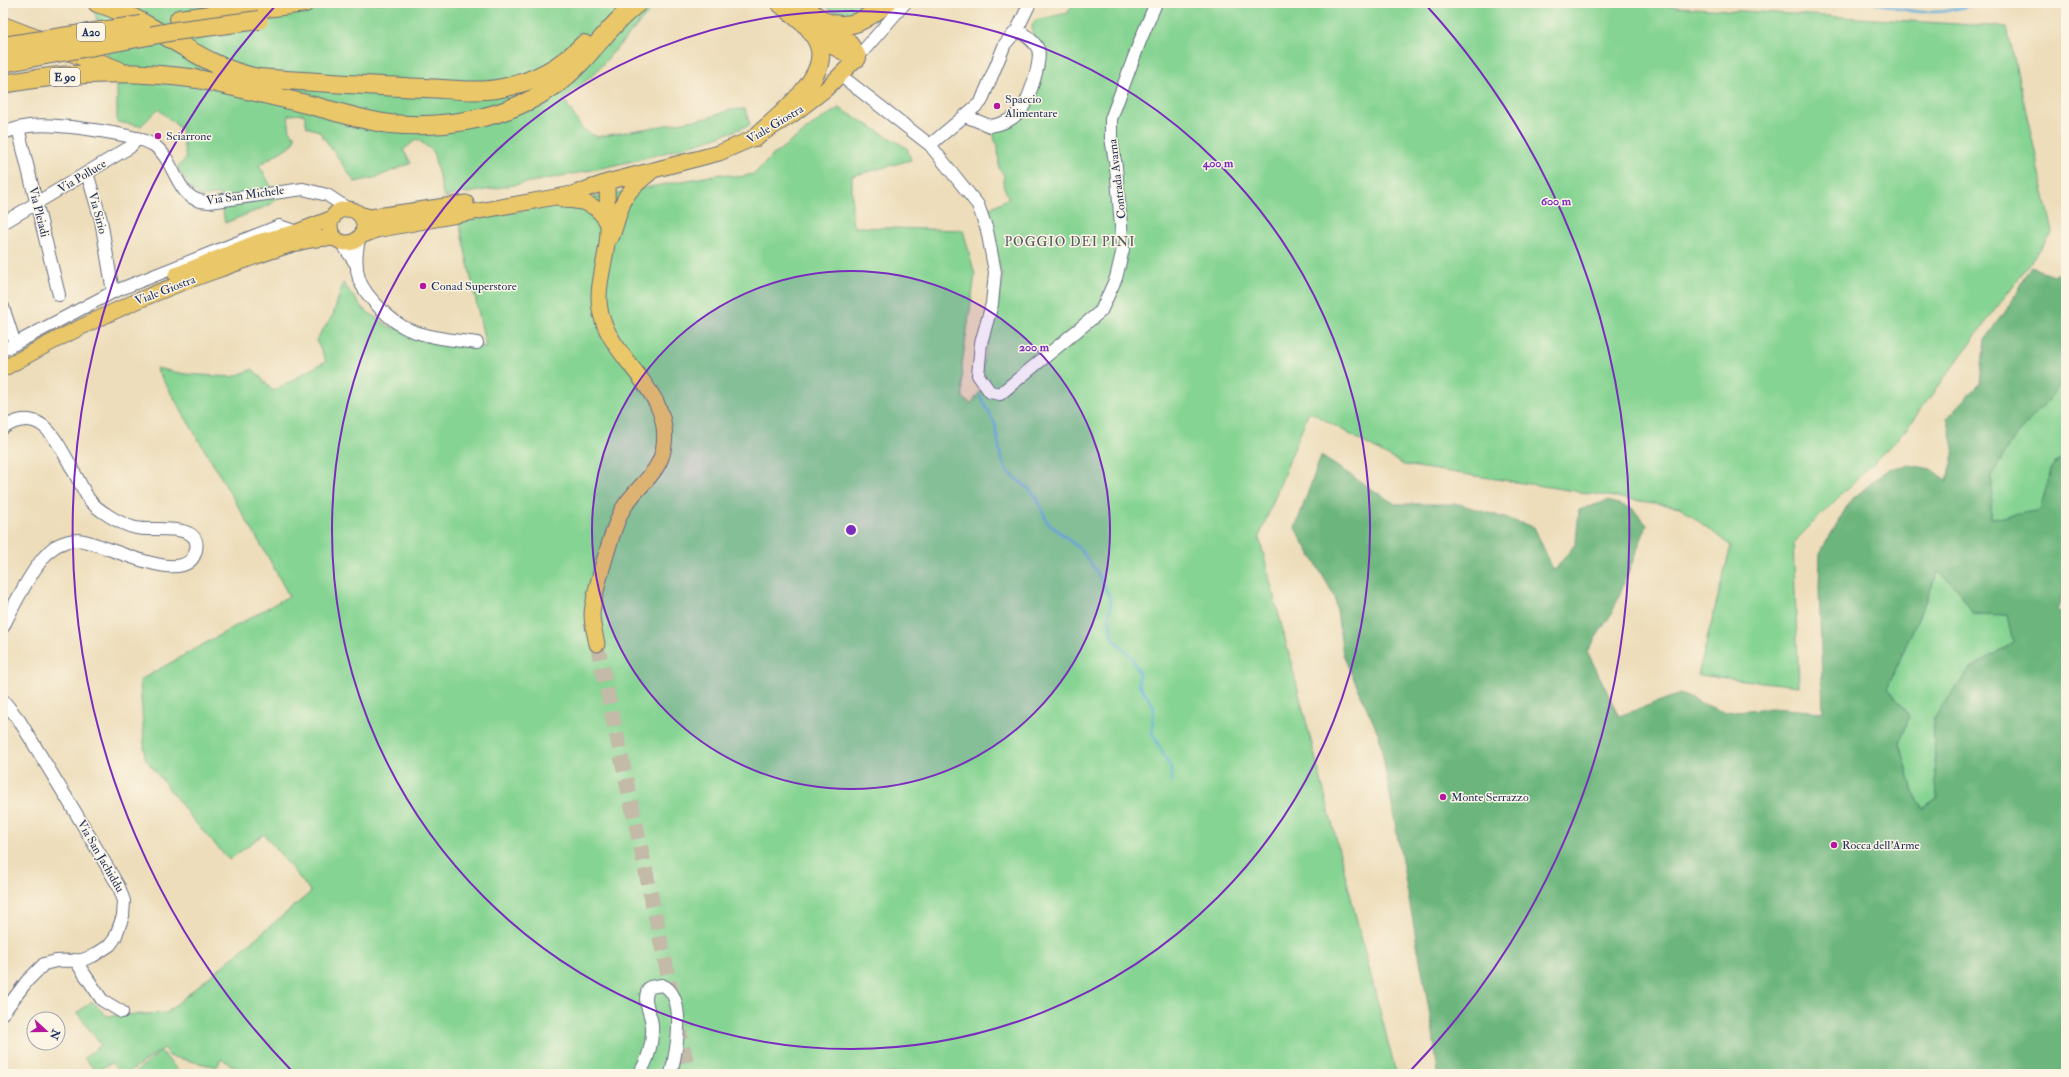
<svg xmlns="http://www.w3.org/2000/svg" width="2069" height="1077" viewBox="0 0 2069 1077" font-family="'IM FELL Double Pica',serif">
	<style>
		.green { fill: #86d493; stroke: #508278 }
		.forest { fill: #6cb67d; stroke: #44726e; fill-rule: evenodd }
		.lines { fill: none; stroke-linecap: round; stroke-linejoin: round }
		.stream { stroke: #67b2e0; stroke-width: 2.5 }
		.major-tunnel { stroke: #c3baa8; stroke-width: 15; stroke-dasharray: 15 8; stroke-linecap: butt }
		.minor-casing { stroke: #646c7e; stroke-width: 14 }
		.major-casing { stroke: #646c7e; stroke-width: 17 }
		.highway-casing { stroke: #646c7e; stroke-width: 20 }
		.minor { stroke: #fff; stroke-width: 12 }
		.major { stroke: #eac769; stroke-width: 15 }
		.highway { stroke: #eac769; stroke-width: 18 }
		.highway-bridge-casing { stroke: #646c7e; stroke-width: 20; stroke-linecap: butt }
		.highway-bridge { stroke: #eac769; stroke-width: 18 }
		.ring { fill: none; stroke: #7b2cbf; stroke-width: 2 }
		.poi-dot { fill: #b5179e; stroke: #fcf5e5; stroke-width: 1.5 }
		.labels { text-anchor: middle; stroke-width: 3; stroke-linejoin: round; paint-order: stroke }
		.shield { fill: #fcf5e5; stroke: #5e6a86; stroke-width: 1 }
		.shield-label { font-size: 11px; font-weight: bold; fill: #1b2f5e }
		.poi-label { font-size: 12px; fill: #1b2f5e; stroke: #fcf5e5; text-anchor: start }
		.street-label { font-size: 12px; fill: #1b2f5e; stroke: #fcf5e5 }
		.neighbourhood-label { font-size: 13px; letter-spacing: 1px; fill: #585765; stroke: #fcf5e5 }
		.centre { fill: #7b2cbf; stroke: #fcf5e5; stroke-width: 2 }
		.ring-label { font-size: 12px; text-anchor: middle; font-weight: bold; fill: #7b2cbf; stroke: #fcf5e5; stroke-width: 3; stroke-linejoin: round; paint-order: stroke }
	</style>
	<rect width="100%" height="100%" fill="#fcf5e5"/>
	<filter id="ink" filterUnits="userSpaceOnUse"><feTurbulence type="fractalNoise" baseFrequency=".025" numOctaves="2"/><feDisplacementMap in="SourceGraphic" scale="8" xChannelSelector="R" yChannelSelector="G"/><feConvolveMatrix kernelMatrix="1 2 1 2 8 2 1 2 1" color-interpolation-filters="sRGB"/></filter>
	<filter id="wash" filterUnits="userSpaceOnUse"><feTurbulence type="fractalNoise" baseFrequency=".012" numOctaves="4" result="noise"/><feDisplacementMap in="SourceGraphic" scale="16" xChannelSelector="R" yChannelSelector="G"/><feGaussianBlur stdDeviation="0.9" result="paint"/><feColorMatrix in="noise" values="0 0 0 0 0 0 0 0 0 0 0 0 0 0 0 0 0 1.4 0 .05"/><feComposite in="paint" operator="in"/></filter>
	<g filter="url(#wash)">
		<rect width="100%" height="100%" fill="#edddba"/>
		<path class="green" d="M92 3H657L593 75 564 99 582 129 597 137 707 118 730 110 745 109 750 125C652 163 548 179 444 197L433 151 417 139 403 150 411 163 377 177 355 182 319 131 307 127 304 114 288 115 290 132 295 136 293 144 259 165 277 197 270 205 225 223 220 194 203 197 191 190 177 167 186 159 181 129 158 109 141 126 117 122V86Z
			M821 3H867L858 10 841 17Z
			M1073 3H1610L2007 27 2053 232 1904 432 1793 543 1799 686 1698 675 1731 546 1680 507 1404 465 1309 411 1259 537 1396 1074H248L221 1059 217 1067 169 1056 164 1048 126 1074H122L111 1063 96 1071 84 1058 101 1045 77 1013 92 1001 107 1016 166 1013 311 892 264 834 229 860 194 821 145 758 140 680 289 596 267 555 156 368 185 374 233 377 253 369 273 391 326 361 316 340 333 315 343 283 363 309 390 327 486 347 459 222 721 174 739 177 754 174 772 156 818 121 839 108 907 148 911 160 852 176V222L855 227 963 230 975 275 962 364 963 398 971 404 989 380C981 374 983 368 984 359L1003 279 985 211 1009 198 1003 185 1004 175 999 168 998 145 995 141 993 129 1014 120 1035 85 1032 26 1035 20 1068 13Z
			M2066 357V455L2052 466 2040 510 1991 520 1992 476 2012 440 2061 385Z
			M1938 572 1957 588 1973 614 2007 615 2013 642 1971 668 1933 719 1937 799 1922 809 1913 791 1900 743 1909 717 1888 687Z
			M161 1051 178 1071 175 1074H133Z"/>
		<path class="forest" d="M2031 267 2053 275 2066 271V357L2061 385 2012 440 1992 476 1991 519 2040 510 2052 466 2066 455V583L2057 611 2066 613V1074H1438L1432 1026 1379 735 1343 655 1335 597 1295 528 1321 456 1395 504H1459L1534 527 1554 571 1576 543 1579 510 1607 501 1632 508 1647 525 1612 613 1587 651 1619 716 1680 694 1723 712 1772 708 1823 712 1819 588 1820 553 1850 501 1888 469 1909 465 1931 469 1948 482 1954 448 1947 417 1980 383 1985 339 2014 298ZM1938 572 1957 588 1973 614 2007 615 2013 642 1971 668 1933 719 1937 799 1923 809 1913 791 1900 743 1909 717 1888 687Z"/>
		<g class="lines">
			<path class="stream" d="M1876 3C1893 7 1909 12 1925 12 1945 13 1965 7 1984 3
				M980 396 995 424 1001 458 1007 471 1030 490 1037 498 1047 522 1080 549 1095 569 1111 600 1109 617 1112 637 1132 658 1139 673V684L1154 707 1152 733 1171 768 1172 781"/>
		</g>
	</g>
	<g filter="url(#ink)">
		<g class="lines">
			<path class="major-tunnel" d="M597 644 674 1003
				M678 1025 689 1074"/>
			<defs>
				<path id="minor" d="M857 58 905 3
					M840 75 930 145 978 205 987 230 995 272 992 304 981 343 978 375 990 392 1000 394 1101 311 1116 278 1123 249 1116 167 1111 138V119L1140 41 1156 3
					M965 116 990 126C999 125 1012 120 1018 113 1028 105 1042 61 1038 49 1034 40 1025 35 1017 30
					M18 128 59 295
					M3 133C12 130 20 127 29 126 52 123 137 133 155 146 177 162 176 203 209 202L303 189 327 195 350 210
					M930 145 981 102 1005 44 1017 30 1030 3
					M87 173 101 220 113 292
					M3 223 130 147 138 138
					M359 239C356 252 355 265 359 279 365 296 393 324 410 330 430 338 455 340 477 343
					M341 242 356 264
					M3 307 15 344
					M3 350 113 292 279 226 297 232
					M3 428C37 406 52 432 67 459 74 472 81 485 88 498 96 510 122 525 136 528 151 532 202 521 196 550 187 592 99 539 76 540 69 540 62 543 56 546 37 557 13 607 3 627
					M3 700 19 720 77 815 119 887 124 901 123 916 115 938 110 945 93 956 82 960 56 961 44 964 27 981 3 1013
					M75 960 102 1000 122 1012
					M639 1074C648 1061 653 1042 652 1026 652 1013 640 1000 650 987L662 985C688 995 676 1053 671 1074"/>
				<path id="major" d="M563 200C583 201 596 203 607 222
					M330 226a17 17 0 1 1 34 0a17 17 0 1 1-34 0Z
					M359 214 370 217 466 203
					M361 236 376 230 572 194 607 182 719 153 756 137 792 115 826 89 857 58
					M612 236C624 202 619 197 650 173
					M176 275 258 242 297 232 333 218
					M3 369C50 342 99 317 149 296 179 283 210 273 240 262 263 254 312 234 336 239
					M597 644C595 634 592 624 592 614 593 596 614 522 624 507 638 485 661 473 664 445 671 396 622 366 605 326 590 293 608 263 608 230 608 214 607 198 607 182"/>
				<path id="highway" d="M97 3C155 20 198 67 259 78 315 82 371 86 426 88 452 89 477 93 502 88 534 82 562 66 584 44
					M780 3 825 41 857 58
					M799 3C820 20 845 32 857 57
					M179 19 305 3
					M826 22C851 31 867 19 887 3
					M3 26 118 70
					M3 84C66 72 134 70 198 79 235 87 273 96 310 105 334 111 365 121 390 124 448 129 509 118 557 84 588 61 607 26 638 3
					M756 137C777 118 825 81 820 50 819 42 814 35 809 28"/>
			</defs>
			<use href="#minor" class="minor-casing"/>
			<use href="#major" class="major-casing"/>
			<use href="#highway" class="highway-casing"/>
			<use href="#minor" class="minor"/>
			<use href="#major" class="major"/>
			<use href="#highway" class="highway"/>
			<defs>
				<path id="highway-bridge" d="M3 46 141 25
					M3 63 175 31 259 20"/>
			</defs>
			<use href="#highway-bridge" class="highway-bridge-casing"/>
			<use href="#highway-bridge" class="highway-bridge"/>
		</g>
	</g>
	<circle cx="851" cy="530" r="259" fill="#7b2cbf" fill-opacity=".12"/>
	<g class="ring">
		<circle cx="851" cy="530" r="259"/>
		<circle cx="851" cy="530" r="519"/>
		<path d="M291 1070A778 778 0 0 1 277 4M1425 4A778 778 0 0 1 1411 1070"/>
	</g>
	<g class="poi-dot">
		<circle cx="997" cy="106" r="4"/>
		<circle cx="158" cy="136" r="4"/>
		<circle cx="423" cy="286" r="4"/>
		<circle cx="1443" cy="797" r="4"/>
		<circle cx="1834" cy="845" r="4"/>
	</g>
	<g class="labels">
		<g class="shield">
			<rect x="77" y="23" width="28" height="18" rx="3"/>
			<rect x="50" y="68" width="30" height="18" rx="3"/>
		</g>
		<g class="shield-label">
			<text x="91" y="36">A20</text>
			<text x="65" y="81">E 90</text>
		</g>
		<g class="poi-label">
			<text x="1005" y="103">Spaccio<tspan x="1005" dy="14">Alimentare</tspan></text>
			<text x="166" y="140">Sciarrone</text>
			<text x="431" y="290">Conad Superstore</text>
			<text x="1451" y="801">Monte Serrazzo</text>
			<text x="1842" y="849">Rocca dell'Arme</text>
		</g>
		<g class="street-label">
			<text transform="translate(775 124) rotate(-31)" y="4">Viale Giostra</text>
			<text transform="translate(82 176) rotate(-31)" y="4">Via Polluce</text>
			<text transform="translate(1117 179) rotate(-97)" y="4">Contrada Avarna</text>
			<text transform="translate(245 195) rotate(-8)" y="4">Via San Michele</text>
			<text transform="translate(39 212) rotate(76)" y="4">Via Pleiadi</text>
			<text transform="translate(98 213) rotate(75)" y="4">Via Sirio</text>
			<text transform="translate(165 290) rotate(-21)" y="4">Viale Giostra</text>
			<text transform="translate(101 856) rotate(60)" y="4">Via San Jachiddu</text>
		</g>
		<g class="neighbourhood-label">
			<text x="1070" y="246">POGGIO DEI PINI</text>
		</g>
	</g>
	<circle cx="851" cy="530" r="6" class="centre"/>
	<g class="ring-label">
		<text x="1218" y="167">400 m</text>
		<text x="1556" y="205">600 m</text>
		<text x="1034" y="351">200 m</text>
	</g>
	<rect width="2069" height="1077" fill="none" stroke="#fcf5e5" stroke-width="16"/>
	<g transform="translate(46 1031) rotate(111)"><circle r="19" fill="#fcf5e5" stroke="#a2a6af"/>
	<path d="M0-3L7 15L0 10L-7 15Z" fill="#b5179e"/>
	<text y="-6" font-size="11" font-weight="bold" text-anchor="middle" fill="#1b2f5e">N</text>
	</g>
</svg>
